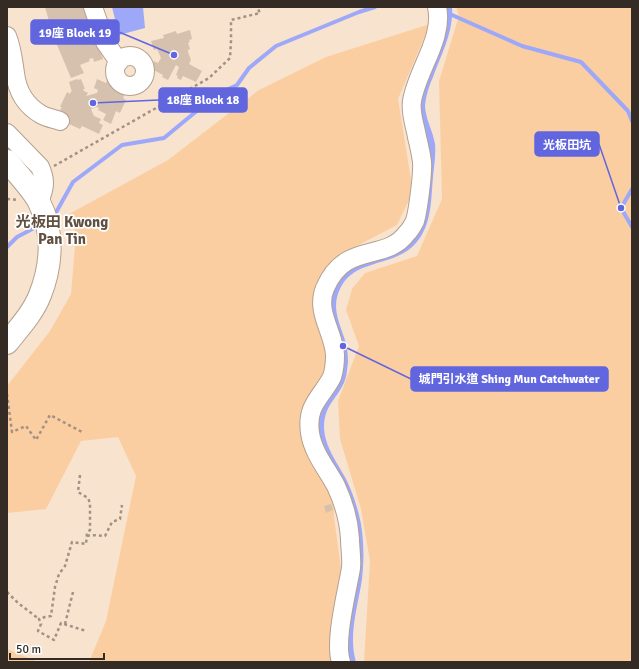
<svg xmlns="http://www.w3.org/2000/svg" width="639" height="669" viewBox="0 0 639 669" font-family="Signika,'Noto Sans TC',sans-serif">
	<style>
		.green { fill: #fbcea2 }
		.water { fill: #9da8f8 }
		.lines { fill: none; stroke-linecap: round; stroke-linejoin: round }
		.stream { stroke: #9da8f8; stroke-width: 4 }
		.building { fill: #d5c1ad }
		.minor-casing { stroke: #b4a08d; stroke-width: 20 }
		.major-casing { stroke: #b4a08d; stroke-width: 24 }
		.path { stroke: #a19284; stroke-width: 2.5; stroke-dasharray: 3 3; stroke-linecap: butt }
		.minor { stroke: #fff; stroke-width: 18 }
		.major { stroke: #fff; stroke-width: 22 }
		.labels { text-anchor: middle; stroke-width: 3.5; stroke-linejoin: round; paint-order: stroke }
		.district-label { font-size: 15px; font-weight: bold; fill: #61503f; stroke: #fff }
		.leader { fill: none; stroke: #6166de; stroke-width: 1.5 }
		.callout-dot { fill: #6166de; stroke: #fff; stroke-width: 1.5 }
		.callout { fill: #6166de; stroke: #6166de; stroke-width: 1.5 }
		.callout-label { font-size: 12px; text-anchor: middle; font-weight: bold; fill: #fff }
	</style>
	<rect width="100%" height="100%" fill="#f8e3cf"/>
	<path class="green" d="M456 7H632V662H364L370 561 361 509 340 439 338 401 359 346 346 310 352 289 365 273 417 256 442 199 439 81 459 16Z
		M430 24 398 99 413 192 397 225 353 248 323 274 327 356 325 372 310 401 334 493V517L341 569 335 630V662H89L106 621 136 476 118 437 81 441 46 509 7 513V386L50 331 71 294 76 234 69 214 168 160 259 90 326 57Z
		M7 649 38 662H7Z"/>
	<path class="water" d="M112 7H143L145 28 119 35Z
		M441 7H452C454 31 441 55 433 77 429 86 426 95 425 105 425 118 433 131 435 144 436 155 434 166 433 177 431 199 432 225 416 243 393 269 353 257 339 291 332 308 339 322 344 337 347 345 348 354 348 362 347 368 347 375 345 380 338 399 325 403 324 426 324 446 337 462 346 479 353 493 358 509 361 524 364 542 364 561 362 579 358 606 348 635 356 662H346L353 567 333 474 314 423 329 389 326 311 335 277 412 232 416 106Z"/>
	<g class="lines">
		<path class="stream" d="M452 15 522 46 581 62 628 111 632 121
			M632 189 621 208 632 227
			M54 216 73 182 122 145 164 138 216 95 237 85 249 68 276 46 359 12 375 7
			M7 247 17 237 40 225"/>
	</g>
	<path class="building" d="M45 7H85L103 59 94 62 93 58 89 59 90 61 80 65 84 73 71 78 55 40 68 35 70 40 81 36 76 21 64 25 66 32 53 35Z
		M190 30 192 39 189 40 190 42 188 43 190 49 188 50V52L191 60 189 64 202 71 196 82 183 76 181 80 177 78 178 76 176 75 179 67 176 65 168 80 162 77 163 75 150 68 154 61 158 63 161 58 157 49 154 50 151 41 164 38 163 35 176 31 177 34Z
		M77 79 78 80 81 79 85 89H83L84 91 88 93 86 96 97 93 98 90 94 88 97 79 106 83 108 79 116 83 117 81 128 86 123 98 126 100 120 113 116 111 111 124 103 120 106 114 98 110 99 108 97 107 91 109 94 116 101 119 99 123 103 125 99 134 82 126 80 129 67 123 61 116 63 112 60 110 62 107H60L67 92 70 94 71 91 72 92 69 82Z
		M331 504 333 510 326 513 324 506Z"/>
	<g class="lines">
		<defs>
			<path id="minor" d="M93 7 105 42 119 62
				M7 36C12 48 13 60 15 73 17 91 26 106 42 115 48 118 55 119 60 121
				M115 71a15 15 0 1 1 30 0a15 15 0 1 1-30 0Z
				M7 133 40 167C46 180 45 189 39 201
				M341 662C334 641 347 592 351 568 352 558 350 548 350 539 349 521 343 501 336 486 327 469 313 453 310 433 306 405 321 398 332 377 334 371 335 361 335 355 334 332 315 312 325 288 346 240 385 263 407 233 410 230 413 225 415 221 418 211 423 173 422 162 421 154 419 145 417 137 415 125 410 113 412 101 417 70 444 38 437 7"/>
			<path id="major" d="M7 161C16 172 33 190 39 202 54 231 52 265 40 295 33 313 19 328 7 343"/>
		</defs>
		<use href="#minor" class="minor-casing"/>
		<use href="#major" class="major-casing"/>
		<path class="path" d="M54 166 209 78 230 58 231 41V20L260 13 257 7
			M7 199 18 200
			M7 394 12 432 26 426 36 440 50 415 84 433
			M80 475 78 492 88 498 90 503V530L87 533 86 544 72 542 65 566 59 574 55 587 51 616 45 617 39 619 41 624 38 631 54 640 61 623 86 631
			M87 536 91 535 105 536 112 522 120 519 122 505
			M7 592 18 603 39 619
			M65 624 73 592"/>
		<use href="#minor" class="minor"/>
		<use href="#major" class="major"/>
	</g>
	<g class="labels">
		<g class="district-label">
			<text x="62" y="227">光板田 Kwong<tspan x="62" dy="17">Pan Tin</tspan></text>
		</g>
	</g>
	<path class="leader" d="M174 55L119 32M93 103L159 100M621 208L599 144M343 346L411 379"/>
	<g class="callout-dot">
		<circle cx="174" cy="55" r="4"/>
		<circle cx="93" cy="103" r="4"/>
		<circle cx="621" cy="208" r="4"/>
		<circle cx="343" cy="346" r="4"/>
	</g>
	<g class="callout">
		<rect x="31" y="20" width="88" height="24" rx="4"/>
		<rect x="159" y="88" width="88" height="24" rx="4"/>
		<rect x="535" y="132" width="64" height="24" rx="4"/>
		<rect x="411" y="367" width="197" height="24" rx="4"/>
	</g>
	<g class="callout-label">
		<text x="75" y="37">19座 Block 19</text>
		<text x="203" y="104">18座 Block 18</text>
		<text x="567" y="149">光板田坑</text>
		<text x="509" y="383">城門引水道 Shing Mun Catchwater</text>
	</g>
	<rect width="639" height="669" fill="none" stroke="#332b24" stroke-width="16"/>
	<path d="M10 653v6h94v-6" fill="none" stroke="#332b24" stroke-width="2"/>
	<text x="16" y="653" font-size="12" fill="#332b24" stroke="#ffffff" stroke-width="3" paint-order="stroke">50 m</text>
</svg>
